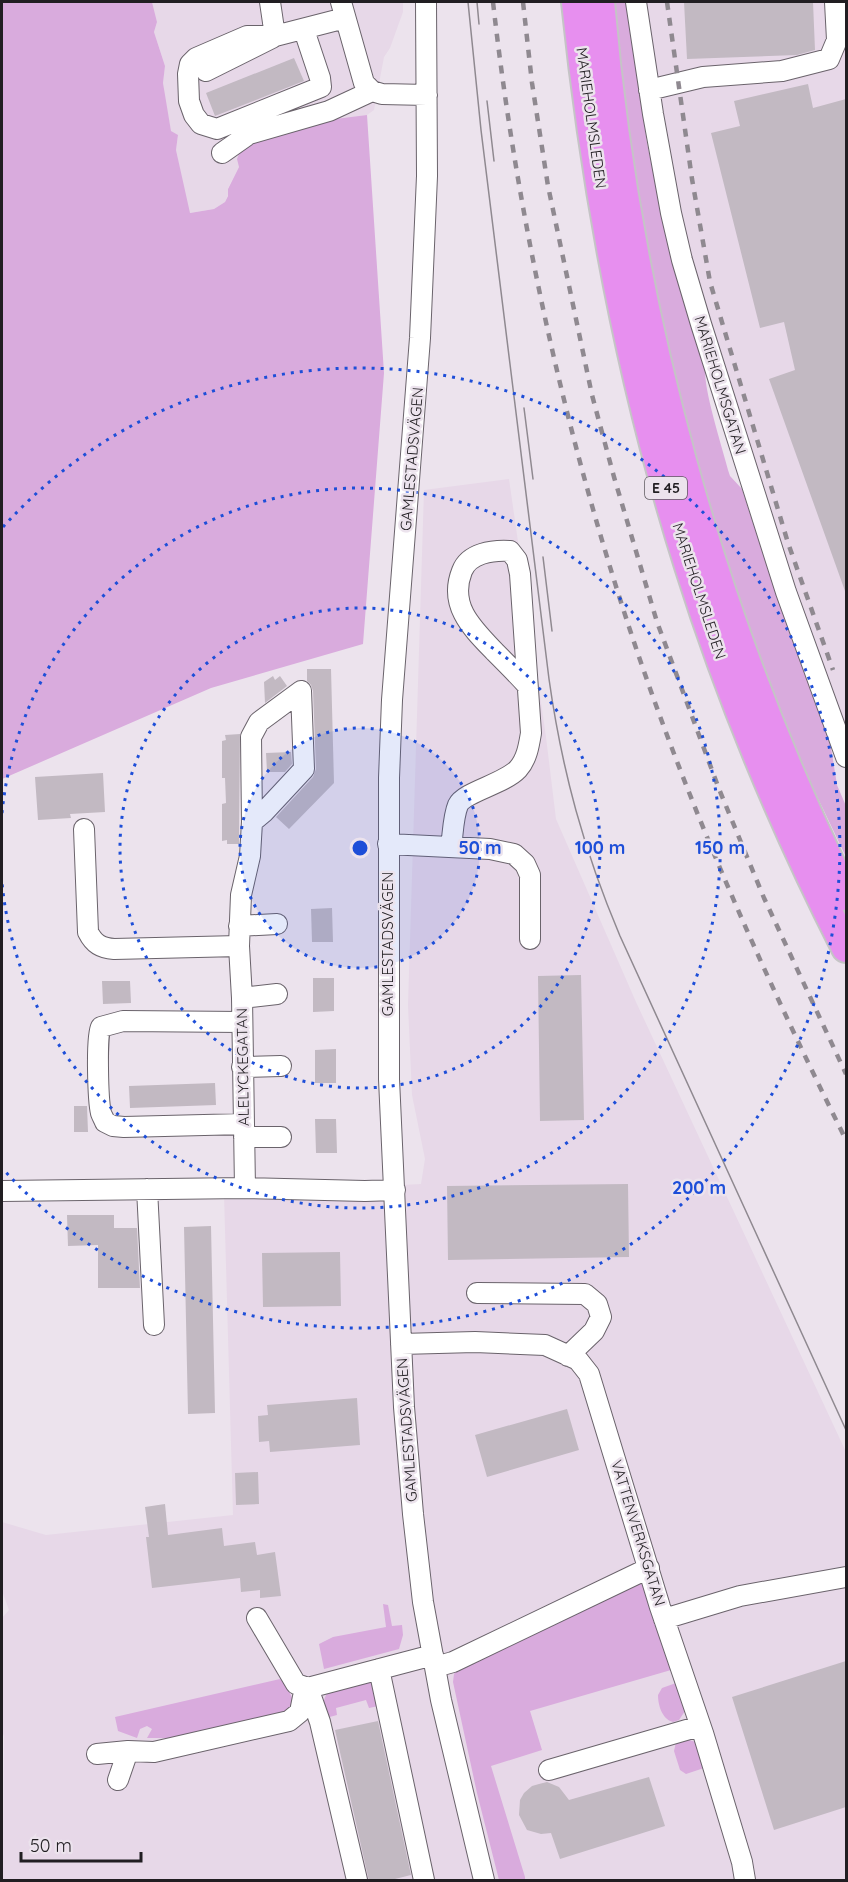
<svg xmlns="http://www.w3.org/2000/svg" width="848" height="1882" viewBox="0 0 848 1882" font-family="Quicksand,sans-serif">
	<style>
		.built { fill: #e7d8e8 }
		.green { fill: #d9abdd }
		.building { fill: #c2b9c2 }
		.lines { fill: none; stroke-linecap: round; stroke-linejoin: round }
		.minor-casing { stroke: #6a636b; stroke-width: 22 }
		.highway-casing { stroke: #c5c4c6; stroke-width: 32 }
		.minor { stroke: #fff; stroke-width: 20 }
		.highway { stroke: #e78fef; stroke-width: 28 }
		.tram { stroke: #8f8990; stroke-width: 1.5 }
		.rail { stroke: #8f8990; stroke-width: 4.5; stroke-dasharray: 8 8; stroke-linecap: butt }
		.ring { fill: none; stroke: #1d4ed8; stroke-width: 3; stroke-dasharray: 3 6 }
		.labels { text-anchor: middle; stroke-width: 5; stroke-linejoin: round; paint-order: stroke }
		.shield { fill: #ece3ed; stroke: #5e595f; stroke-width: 1.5 }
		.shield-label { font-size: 14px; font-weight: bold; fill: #211e22 }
		.street-label { font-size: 15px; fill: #211e22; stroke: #ece3ed }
		.centre { fill: #1d4ed8; stroke: #ece3ed; stroke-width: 3 }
		.ring-label { font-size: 18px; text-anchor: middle; font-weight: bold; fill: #1d4ed8; stroke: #ece3ed; stroke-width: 5; stroke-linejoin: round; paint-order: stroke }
	</style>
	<rect width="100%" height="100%" fill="#ece3ed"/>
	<path class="built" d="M152 2H403V12L390 48 384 57 374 110 367 115 337 120 239 167 228 188V195L225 202 214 209 189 213 176 150 178 136 171 131 164 94 163 83 165 66 154 32 157 22Z
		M641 2H846V744L791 591 687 259Z
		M509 479 546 737 556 819 636 1002 846 1452V1880H3L4 1736 2 1732V1618L9 1610 2 1591V1522L46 1535 233 1515 224 1194 421 1184 425 1159 412 1095 408 1005 424 490Z"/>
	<path class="green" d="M2 2H152L157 22 154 32 165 66 163 83 171 131 178 135 176 150 190 213 214 209 225 202 228 196V189L239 167 237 159 240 151 271 130 288 125 367 115 384 373 363 644 211 688 2 779Z
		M610 2H626L647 143 662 215 706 369C701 382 724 453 728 470L730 476 742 489 776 594 830 741 837 785 846 806V857L790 740 760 660 696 469 641 234Z
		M641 1577 671 1670 530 1711 542 1750 491 1766 525 1877V1880H499L477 1793 453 1682 454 1674 457 1670Z
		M383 1604 388 1605 392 1626 402 1625 403 1635 399 1649 324 1669 319 1644 333 1637 386 1627Z
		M280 1679 287 1687 295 1704 289 1712 173 1738H147L152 1729 147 1726 140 1729 137 1738 118 1731 115 1717Z
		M373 1680 383 1705 369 1708 366 1700 336 1708 337 1715 326 1718C324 1708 321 1700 329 1691Z
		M676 1683 685 1711 679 1720 673 1722C662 1719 658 1705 658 1695L662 1688Z
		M685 1739 696 1742 704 1768 686 1774 680 1770 674 1751 676 1742Z"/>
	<path class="building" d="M684 2H813L815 50 797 55 687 59Z
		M294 58 304 81 215 116 206 93Z
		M808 84 813 108 846 99V591H845L769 379 795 370 784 322 760 328 711 133 740 126 734 101Z
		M307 669H331L334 783 289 829 276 817 313 777 316 769 313 691 311 685 307 681Z
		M273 676 275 680 280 676 287 686 265 703 264 682Z
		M240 734 239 844H227V840L222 841V804L226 803 225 778H222V741L226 740 225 735Z
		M291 752 292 764 285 772H267L266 753Z
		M103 773 105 812 70 814 71 818 38 820 35 777Z
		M332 908 333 942H312L311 909Z
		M581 975 584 1120 540 1121 538 976Z
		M313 978H334V1011L313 1012Z
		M102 981H130L131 1003 103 1004Z
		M336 1049V1083H315V1050Z
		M215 1083 216 1105 130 1108 129 1086Z
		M74 1106H87L88 1132H74Z
		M315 1119H336L337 1153H316Z
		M628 1184 629 1257 448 1260 447 1186Z
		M67 1215H114V1228H137L140 1288H98V1245L68 1246Z
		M211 1226 215 1413 188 1414 184 1227Z
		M340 1252 341 1306 263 1307 262 1253Z
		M357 1398 360 1445 270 1452 269 1441 259 1442 258 1416 268 1415 267 1405Z
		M567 1409 579 1450 487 1477 475 1435Z
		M258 1472 259 1504 236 1505 235 1473Z
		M165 1504 168 1535 222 1528 224 1546 255 1542 257 1555 275 1552 281 1596 260 1598V1590L241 1592 240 1578 152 1588 146 1537H149L145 1507Z
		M846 1661V1807L774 1830 732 1697Z
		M378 1721 411 1875 387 1881H369L335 1730Z
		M649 1777 665 1826 560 1859 551 1833 541 1834 527 1830 519 1815 520 1800 524 1793 532 1786 539 1784 547 1782 559 1787 569 1800Z"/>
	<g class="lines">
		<defs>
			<path id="minor" d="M270 2 275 36 345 18
				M341 2 364 83 372 91 382 94 427 95
				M426 2 427 176 420 338 392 700 389 778V1079L404 1407 413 1514 423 1602 441 1700 484 1880
				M636 2 653 114 671 213 682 260 701 324 786 592 846 757
				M275 36H247L196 58 190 64 188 74 189 101 194 115 201 124 217 129 321 87 320 78 304 30
				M206 71 272 38
				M649 90 703 77 782 71 829 59 837 40 835 2
				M222 153 249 134 329 111 372 91
				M301 691 304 769 264 812 252 822 251 737 259 722Z
				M84 829 88 932C94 944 101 948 114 949L239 946
				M388 844 490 849 514 854 525 864 530 875V939
				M451 847C453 834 453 817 458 805 464 792 504 784 518 769 527 759 529 745 531 733L520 574 517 560 510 551C492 550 469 553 462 571 448 606 473 629 495 652 506 663 517 674 527 685
				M239 926 277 924
				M242 998 277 994
				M242 1022 123 1021 101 1027C96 1036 98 1101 101 1113 102 1116 104 1119 105 1122L113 1126 124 1127 244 1124
				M242 1067 281 1066
				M244 1137H281
				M245 1188 242 998 239 946 241 895 250 856 252 822
				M147 1189 154 1325
				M2 1191 245 1188 365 1191 395 1190
				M477 1293 585 1294 597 1304 601 1317 594 1331 568 1356
				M401 1344 475 1342 545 1345 578 1360 589 1374 660 1607 703 1733 742 1862 745 1880
				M257 1618 296 1684 308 1688 320 1722 357 1880
				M664 1619 740 1596 846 1577
				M435 1667 453 1662 649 1568
				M379 1669 424 1880
				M97 1754 128 1751 154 1752 289 1721 300 1712 303 1697 308 1688 433 1655
				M549 1770 700 1726
				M118 1780 128 1751"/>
			<path id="highway" d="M576 2C596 193 631 383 689 566 730 697 784 826 846 948
				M600 2C626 309 710 619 846 896"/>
		</defs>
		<use href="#minor" class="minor-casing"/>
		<use href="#highway" class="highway-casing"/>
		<use href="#minor" class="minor"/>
		<use href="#highway" class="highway"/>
		<path class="tram" d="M468 2 481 130 549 679C562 771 584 851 620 936L846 1430
			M477 2 479 24
			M487 101 494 161
			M524 408 533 479
			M543 557 552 631"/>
		<path class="rail" d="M493 2C517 215 563 426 630 630 688 806 764 975 846 1140
			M523 2 532 83 548 186 592 395 614 477 657 622 719 789 764 898 846 1074
			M667 2 692 179 710 282 788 543 833 670"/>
	</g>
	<circle cx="360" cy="848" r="120" fill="#1d4ed8" fill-opacity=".12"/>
	<g class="ring">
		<circle cx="360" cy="848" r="120"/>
		<circle cx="360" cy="848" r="240"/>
		<path d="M2 813A360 360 0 1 1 2 883"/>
		<path d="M3 527A480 480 0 1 1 3 1169"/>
	</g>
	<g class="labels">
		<rect class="shield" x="645" y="477" width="42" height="22" rx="4.5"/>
		<g class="shield-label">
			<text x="666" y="493">E 45</text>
		</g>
		<g class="street-label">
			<text transform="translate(591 118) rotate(82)" y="5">MARIEHOLMSLEDEN</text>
			<text transform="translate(720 385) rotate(73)" y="5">MARIEHOLMSGATAN</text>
			<text transform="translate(412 459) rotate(-85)" y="5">GAMLESTADSVÄGEN</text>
			<text transform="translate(699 591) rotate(72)" y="5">MARIEHOLMSLEDEN</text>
			<text transform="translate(388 944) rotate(-90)" y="5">GAMLESTADSVÄGEN</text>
			<text transform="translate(243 1067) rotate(-91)" y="5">ALELYCKEGATAN</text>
			<text transform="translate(407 1430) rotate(-94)" y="5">GAMLESTADSVÄGEN</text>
			<text transform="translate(638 1533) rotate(73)" y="5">VATTENVERKSGATAN</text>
		</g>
	</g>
	<circle cx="360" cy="848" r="9" class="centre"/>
	<g class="ring-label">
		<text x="480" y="854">50 m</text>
		<text x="600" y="854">100 m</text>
		<text x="720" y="854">150 m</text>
		<text x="699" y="1194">200 m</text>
	</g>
	<rect width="848" height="1882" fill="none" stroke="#211e22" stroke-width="6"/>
	<path d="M21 1852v9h120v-9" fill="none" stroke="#211e22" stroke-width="3"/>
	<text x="30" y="1852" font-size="18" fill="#211e22" stroke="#ece3ed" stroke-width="4.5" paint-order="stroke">50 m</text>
</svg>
